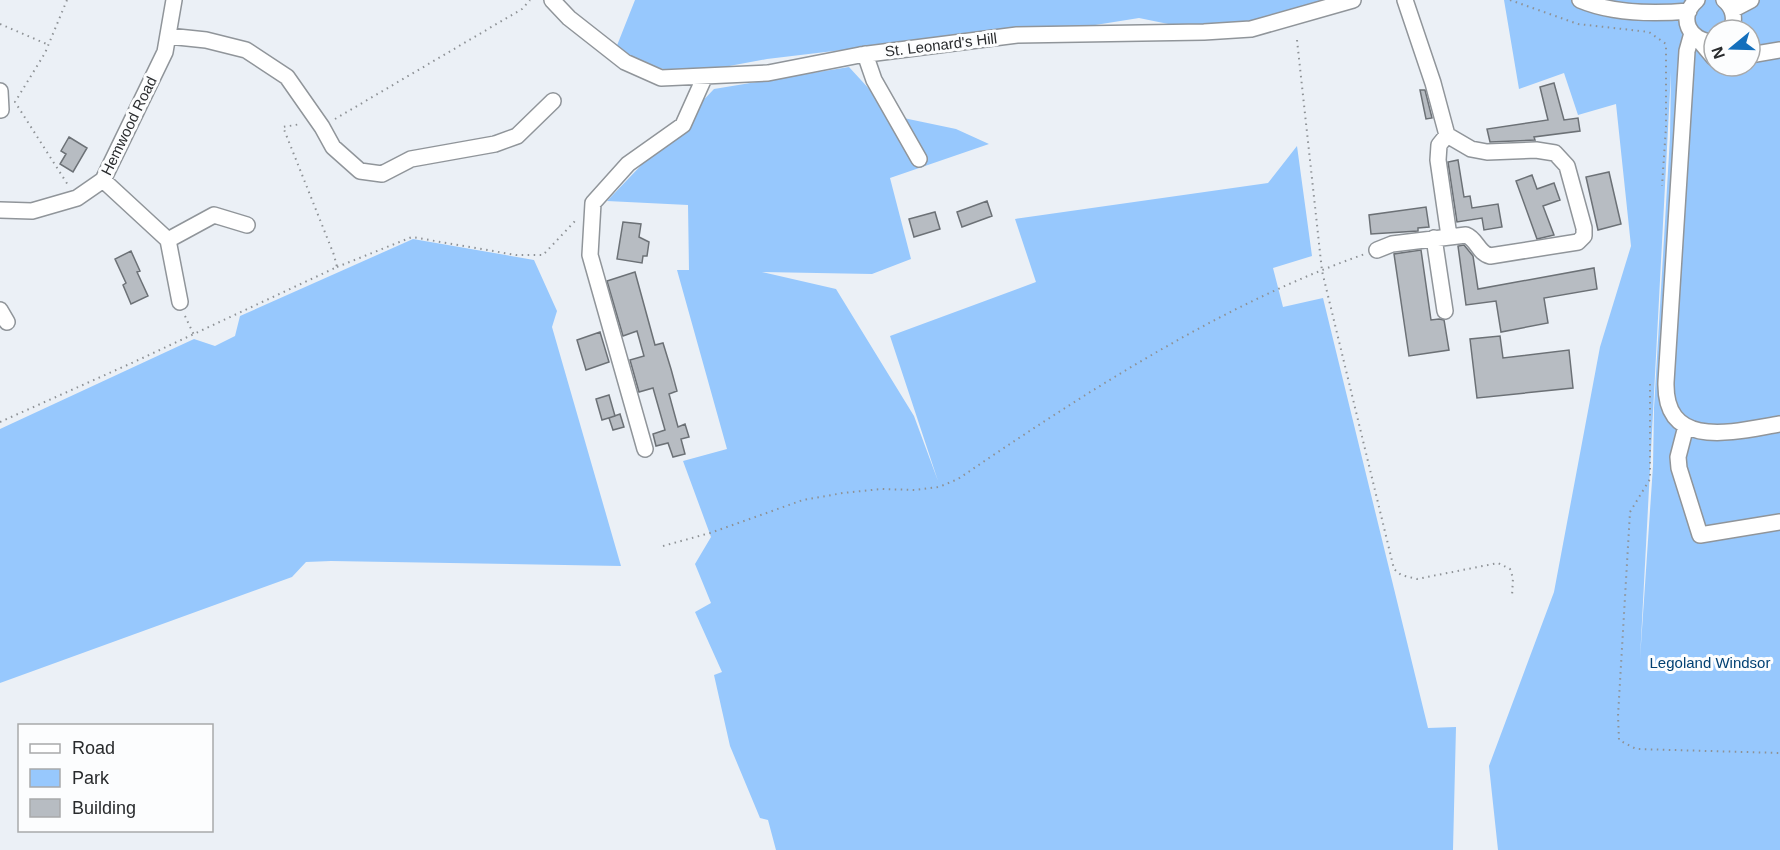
<svg xmlns="http://www.w3.org/2000/svg" width="1780" height="850" viewBox="0 0 1780 850" font-family="Helvetica,sans-serif">
	<style>
		.green { fill: #97c8fd; fill-rule: evenodd }
		.building { fill: #b7bcc2; stroke: #6c7176; stroke-width: 1.5 }
		.lines { fill: none; stroke-linecap: round; stroke-linejoin: round }
		.minor-casing { stroke: #90959a; stroke-width: 18 }
		.path { stroke: #8e9296; stroke-width: 2; stroke-dasharray: 1.5 4.5; stroke-linecap: butt }
		.minor { stroke: #fff; stroke-width: 15 }
		.labels { text-anchor: middle; stroke-width: 6; stroke-linejoin: round; paint-order: stroke }
		.street-label { font-size: 15px; fill: #292b2d; stroke: #fcfdfe }
		.park-label { font-size: 15px; fill: #024173; stroke: #fcfdfe }
	</style>
	<rect width="100%" height="100%" fill="#ebf0f6"/>
	<path class="green" d="M635 0H1339L1268 19 1183 27 1139 18 1089 26 959 36 767 59 697 72H673L644 63 616 48Z
		M1504 0H1780V850H1498L1489 766 1554 592 1600 347 1631 246 1616 104 1578 115 1564 73 1519 89ZM1714 30H1750V66H1714ZM1671 72 1670 137 1654 408 1653 466 1640 659Z
		M849 67 894 116 956 129 989 144 890 178 911 259 872 274 762 272 836 289 914 416 938 481 890 336 1036 282 1015 219 1268 183 1297 146 1312 256 1273 268 1283 307 1323 298 1428 728 1456 727 1453 850H776L768 820 760 818 730 746 714 675 722 672 695 612 711 603 695 564 711 537 683 461 727 449 677 270H689L688 205 607 201 714 89Z
		M413 239 534 260 557 311 552 327 621 566 331 561 306 562 292 577 0 683V429L194 339 215 346 235 336 240 316Z"/>
	<path class="building" d="M1554 83 1564 120 1578 118 1580 131 1534 137 1535 140 1490 142 1487 129 1548 120 1540 87Z
		M1420 90H1425L1432 118 1426 119Z
		M69 137 87 148 73 172 60 164 66 154 61 151Z
		M1458 160 1464 197 1470 196 1472 208 1498 204 1502 227 1484 230 1482 218 1457 222 1448 162Z
		M1609 172 1621 224 1598 230 1586 177Z
		M1532 175 1537 189 1554 183 1560 200 1543 206 1554 235 1537 239 1516 181Z
		M987 201 992 216 962 227 957 212Z
		M1426 207 1429 227 1418 228V231L1371 234 1369 215Z
		M935 212 940 229 914 237 909 219Z
		M623 222 641 224 639 237 649 242 647 256H643L642 263 617 259Z
		M1464 245 1473 256 1478 289 1594 268 1597 289 1544 298 1548 323 1501 332 1496 301 1466 305 1458 246Z
		M1421 250 1431 320 1439 319 1444 320 1449 350 1409 356 1394 254Z
		M131 251 140 271 137 272 148 296 131 304 123 285 126 283 115 259Z
		M635 272 655 345 663 343 671 369 677 391 669 394 678 427 685 424 689 437 681 439 685 454 673 457 668 443 656 446 653 434 665 430 653 388 639 392 630 360 644 356 637 331 623 336 607 281Z
		M600 332 609 362 586 370 577 340Z
		M1500 336 1503 358 1569 350 1573 388 1477 398 1470 339Z
		M609 395 615 416 602 420 596 399Z
		M620 414 624 427 613 430 609 418Z"/>
	<g class="lines">
		<defs>
			<path id="minor" d="M552 0 569 18 625 62 661 78 768 73 860 55 1017 35 1204 32 1251 29 1353 0
				M1405 0 1433 83 1447 135 1439 145 1438 160 1449 236
				M1580 0C1613 14 1654 14 1689 11
				M1697 0C1677 17 1689 42 1714 42
				M1724 0C1733 7 1736 19 1731 30
				M1732 10 1751 0
				M1692 33 1687 51 1666 382C1664 452 1737 431 1780 424
				M168 36 206 40 246 50 287 77 322 127 333 147 360 171 382 174 411 159 495 144 517 136 553 101
				M1698 39 1714 58
				M865 54 874 80 919 159
				M1750 55 1780 50
				M0 91 1 110
				M103 180 168 240 180 302
				M0 210 32 211 77 198 103 180 165 52 174 0
				M1434 238 1445 311
				M168 240 214 215 247 225
				M1377 250 1392 244 1466 235C1477 239 1478 253 1490 256L1578 242 1584 236V228L1567 166 1555 153 1536 150 1487 152 1471 149 1447 135
				M0 310 7 322
				M1686 426 1678 457 1679 468 1700 535 1780 522
				M645 449 590 255 593 203 628 164 683 125 705 76"/>
		</defs>
		<use href="#minor" class="minor-casing"/>
		<path class="path" d="M67 0 45 53 15 102 68 185
			M1510 0 1578 24 1649 32 1666 44V127L1662 186
			M0 24 49 45
			M1297 40 1322 271 1394 569 1401 575 1417 579 1498 563 1510 569 1513 578 1512 596
			M335 119 522 9 530 0
			M337 267 412 237 516 255H543L576 220
			M185 316 194 335
			M1650 384V479L1630 512 1618 716 1619 740 1636 749 1780 753
			M0 422 134 362 337 267 334 255 283 127 301 124
			M663 546 710 533 803 500 843 493 881 489 915 490 939 487 958 479C1083 394 1221 304 1365 254"/>
		<use href="#minor" class="minor"/>
	</g>
	<g class="labels">
		<g class="street-label">
			<text transform="translate(941 45) rotate(-7)" y="5">St. Leonard's Hill</text>
			<text transform="translate(129 126) rotate(-64)" y="5">Hemwood Road</text>
		</g>
		<g class="park-label">
			<text x="1710" y="668">Legoland Windsor</text>
		</g>
	</g>
	<rect x="18" y="724" width="195" height="108" fill="#fcfdfe" stroke="#a8a9aa" stroke-width="1.5"/>
	<rect x="30" y="744" width="30" height="9" fill="#ffffff" stroke="#a8a9aa" stroke-width="1.5"/>
	<text x="72" y="754" font-size="18" fill="#292b2d">Road</text>
	<rect x="30" y="769" width="30" height="18" fill="#97c8fd" stroke="#a8a9aa" stroke-width="1.5"/>
	<text x="72" y="784" font-size="18" fill="#292b2d">Park</text>
	<rect x="30" y="799" width="30" height="18" fill="#b7bcc2" stroke="#a8a9aa" stroke-width="1.5"/>
	<text x="72" y="814" font-size="18" fill="#292b2d">Building</text>
	<g transform="translate(1732 48) rotate(251)"><circle r="28" fill="#fcfdfe" stroke="#a8a9aa" stroke-width="1.5"/>
	<path d="M0-4.5L10 22L0 15L-10 22Z" fill="#146fbc"/>
	<text y="-9" font-size="16" font-weight="bold" text-anchor="middle" fill="#292b2d">N</text>
	</g>
</svg>
